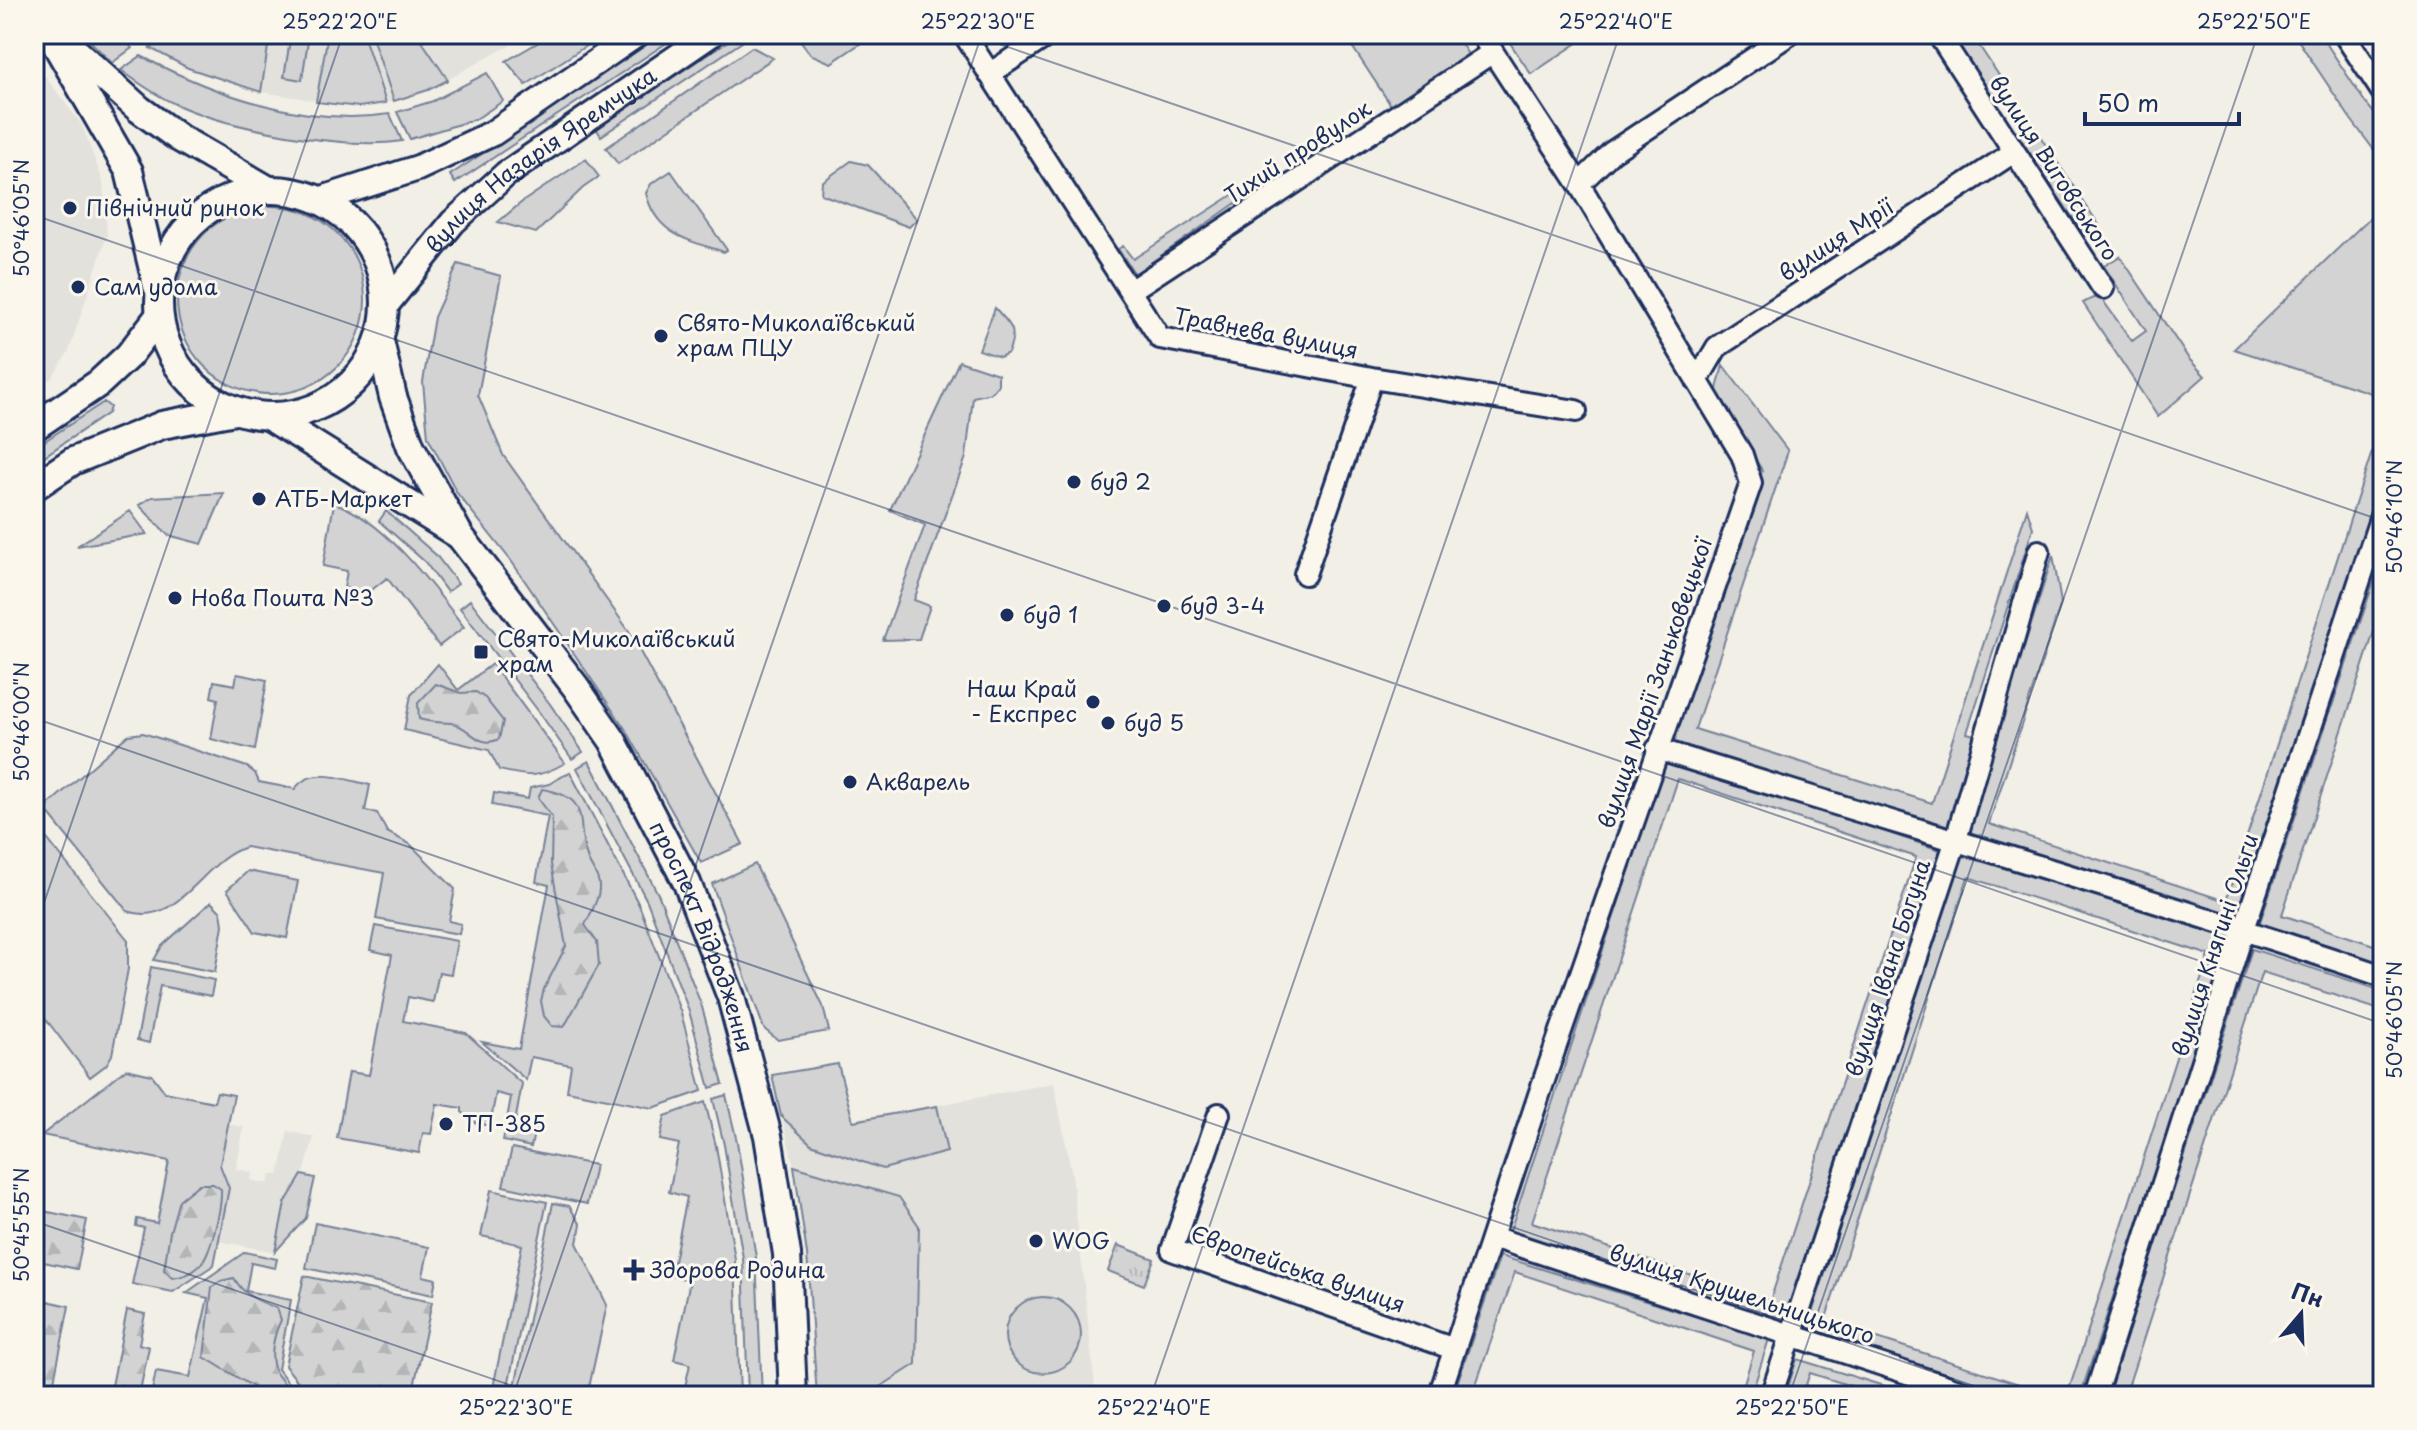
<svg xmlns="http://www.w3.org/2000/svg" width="2417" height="1430" viewBox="0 0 2417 1430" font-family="'Playpen Sans',sans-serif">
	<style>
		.built { fill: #e2e1dc }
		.grass { fill: #d2d3d2; stroke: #768198; stroke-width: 2; fill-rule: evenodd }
		.forest { fill: url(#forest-firs); stroke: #768198; stroke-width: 2 }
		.park { fill: url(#park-tufts); stroke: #768198; stroke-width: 2 }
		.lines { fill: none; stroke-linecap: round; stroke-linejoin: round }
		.minor-casing { stroke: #1b2f5e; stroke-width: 26 }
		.tertiary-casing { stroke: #1b2f5e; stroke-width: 30 }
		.secondary-casing { stroke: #1b2f5e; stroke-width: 32 }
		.minor { stroke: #fbf7ec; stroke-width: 20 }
		.tertiary { stroke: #fbf7ec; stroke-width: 24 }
		.secondary { stroke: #fbf7ec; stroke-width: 26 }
		.ticks { fill: none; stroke: #1b2f5e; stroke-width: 2; stroke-opacity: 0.45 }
		.poi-dot { fill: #1b2f5e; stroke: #fbf7ec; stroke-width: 3 }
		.labels { text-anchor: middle; stroke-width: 6; stroke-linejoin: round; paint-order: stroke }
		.street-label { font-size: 22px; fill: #1b2f5e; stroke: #fbf7ec }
		.poi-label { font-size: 22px; fill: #1b2f5e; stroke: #fbf7ec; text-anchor: start }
		.neatline { fill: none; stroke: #1b2f5e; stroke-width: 3 }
		.ticks-label { font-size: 20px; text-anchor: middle; fill: #1b2f5e }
	</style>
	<defs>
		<pattern id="forest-firs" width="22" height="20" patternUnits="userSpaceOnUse" patternTransform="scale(2)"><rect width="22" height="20" fill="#d2d3d2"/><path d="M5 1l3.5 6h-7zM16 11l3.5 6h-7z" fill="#b4b5b7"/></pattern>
		<pattern id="park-tufts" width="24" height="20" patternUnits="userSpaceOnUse" patternTransform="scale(2)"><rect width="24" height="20" fill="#d2d3d2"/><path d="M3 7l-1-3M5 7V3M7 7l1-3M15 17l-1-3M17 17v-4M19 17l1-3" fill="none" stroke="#b4b5b7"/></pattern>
	</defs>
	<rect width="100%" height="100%" fill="#f2efe6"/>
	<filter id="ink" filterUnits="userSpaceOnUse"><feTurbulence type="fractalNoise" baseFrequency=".0125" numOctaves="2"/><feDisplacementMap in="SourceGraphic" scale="16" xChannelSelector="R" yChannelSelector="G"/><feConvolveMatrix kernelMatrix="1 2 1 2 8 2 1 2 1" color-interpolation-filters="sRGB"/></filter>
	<g filter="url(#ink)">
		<path class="built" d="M135 34H531L428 90 394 101 359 107 261 92 188 68 143 44Z
			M38 67 82 125 103 182 107 235 69 351 52 378 34 390V70Z
			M838 1064 854 1121 1054 1083 1072 1175 1096 1396H817L807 1254 794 1166 772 1075Z
			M228 1124 244 1127 236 1169 252 1172 251 1180 268 1184 271 1174 279 1175 288 1131 314 1137 305 1170 285 1203 275 1252 218 1241 229 1188 220 1165Z"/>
		<path class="grass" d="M83 34H120L132 48 112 63Z
			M179 34H270L261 92 188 68 150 48Z
			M291 34H309L302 80 284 77Z
			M328 34H363L386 103 359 107 316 102Z
			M371 34H417L448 80 428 90 394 101Z
			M553 34H604L526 85 506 61Z
			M663 34H680L455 183 450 175Z
			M796 34H868L870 37 831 63 810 54Z
			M1344 34H1455L1469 56 1392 107Z
			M1504 34H1591L1531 74Z
			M2294 34H2320L2365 102 2383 124V162L2350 118Z
			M737 35 742 42 601 136 596 128Z
			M1972 35 2010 92 1996 101 1958 44Z
			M752 47 773 58 618 164 606 148Z
			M141 56C215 95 306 127 390 114L402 141C345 150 225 128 173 103 154 94 137 82 121 70Z
			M487 73 503 101 476 119 410 139 397 112 433 101Z
			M2034 127 2099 225 2084 235 2019 137Z
			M586 159 599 177 583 188 536 233 498 222 522 202Z
			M851 161 868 165 917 219 909 227 821 194 822 182Z
			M671 171 727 250 724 252C688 240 656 235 646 193L651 184Z
			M1259 178 1263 184 1135 274 1118 249 1123 246 1133 259Z
			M2383 205V397L2234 349Z
			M177 300a94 94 0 1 1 188 0a94 94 0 1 1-188 0Z
			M2120 256 2189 359 2205 376 2158 417 2083 303 2099 295 2132 341 2146 331 2104 266Z
			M458 264 501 276 478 395 503 455 629 631 743 844 701 863 628 733 512 562 457 493 428 437 423 382 434 317Z
			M995 308C1011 326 1018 328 1008 353L1000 357 979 350Z
			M959 361 998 374V385L991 393 973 397 966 457 914 600 930 606 919 639 883 640 925 525 890 510Z
			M1723 365 1788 451 1695 729 1932 803 2027 509 2033 528 1967 733 1978 736 1948 833 1668 746 1762 470 1715 397Z
			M104 402 110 407 108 413 34 463V448Z
			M2383 418V484L2238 919 1964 837 2053 555 2061 603 1989 824 2226 901Z
			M224 493 202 544 168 535 139 505 152 497Z
			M334 503C385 520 432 585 464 627L439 646 387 578 369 592 344 588 347 571 323 566Z
			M130 511 147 534 77 546Z
			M386 511 436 555 458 584 447 592 425 562 379 521Z
			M2383 554V604L2282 915 2383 948V965L2259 925Z
			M470 600 550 704 583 752 572 759 539 712 460 608Z
			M438 664 458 690 492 664 565 763C537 779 529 777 499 770L489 750 404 730 411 695Z
			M237 674 267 680 255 750 211 739 218 699 211 697 214 681 235 685Z
			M143 733 247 767 255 773 259 782 295 789C311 765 346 780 370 785L365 811 377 813 387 832 410 844 455 889 449 921 461 924 459 934 376 919 384 873 246 847C202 860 179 929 127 911L47 812 49 804 128 735Z
			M1666 759 1940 850 1783 1324 1509 1234ZM1678 779 1916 857 1770 1301 1532 1222Z
			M589 761 659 896 702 1007 723 1084 710 1088 689 1011 647 901 577 768Z
			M570 772 639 905 681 1013 702 1091 653 1108 567 1091 571 1065 531 1057 526 1080 482 1042 519 1049 549 885 536 882 548 816 492 805 494 793 528 799 530 788 549 784Z
			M34 827 40 830 128 940V969L112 1055 106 1065 90 1077 45 1018 34 1025Z
			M1963 854 2233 936 2080 1396H2067L2209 955 1968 877 1825 1321 2056 1396H2010L1807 1328Z
			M755 864 823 1006 829 1031 778 1040 764 1029 712 884Z
			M248 871 298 881 287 938 255 932 227 890Z
			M211 902 221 912 223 925 215 972 154 960 162 946Z
			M375 926 457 941 451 974 439 972 433 1002 408 997 403 1021 466 1033 522 1084 515 1123 535 1128 531 1147 503 1141 511 1097 496 1093 490 1126 476 1123 462 1112V1108L437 1104 431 1134 423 1133 419 1153 337 1138 349 1072 369 1075 392 955 370 950Z
			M2252 949 2383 991V1011L2262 972 2125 1396H2107Z
			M151 967 214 980 211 996 160 986 149 1043 137 1040Z
			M838 1064 853 1121 937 1106 947 1152 883 1169 811 1144 781 1116 772 1075Z
			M126 1069 152 1075 165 1092 214 1102 217 1092 234 1095 220 1165 229 1188 214 1265 173 1292 132 1284 144 1228 136 1226 137 1219 157 1223 169 1161 42 1135Z
			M726 1095 737 1142 756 1257 762 1396H748L743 1258 724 1145 713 1099Z
			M705 1102 716 1146 735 1259 740 1396H683L690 1364 674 1360 690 1280 671 1276 687 1197 669 1192 679 1144 660 1140 665 1116Z
			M512 1148 595 1165 587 1204 503 1186Z
			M794 1166 899 1197 919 1226 916 1364 866 1396H817L807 1254Z
			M302 1175 315 1178 306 1218 275 1252 285 1203Z
			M491 1190 547 1202 508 1386 494 1383 522 1245 481 1236Z
			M553 1203 569 1206 581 1225 577 1243 607 1305 588 1392 572 1389 570 1396H513Z
			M315 1223 429 1247 423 1276 436 1279 433 1295 306 1268Z
			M245 1252 277 1259 275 1268 251 1263 246 1291 291 1300 278 1369 298 1396H151L156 1371 190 1377 208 1298 186 1293Z
			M1500 1256 1769 1339 1751 1396H1740L1754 1351 1515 1272 1472 1396H1453Z
			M1005 1335a38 38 0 1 1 76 0a38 38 0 1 1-76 0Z
			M1797 1359 1916 1396H1883L1810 1373 1802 1396H1785Z"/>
		<path class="forest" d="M436 684 461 693 476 692 485 698 503 721 499 739C478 750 469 725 451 723 438 722 431 723 419 719L418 703Z
			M542 789C596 798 573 824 588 860 592 870 600 877 599 889 599 900 590 914 585 925L597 942 599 965 564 1027 552 1026 544 1016 541 1001 544 989 566 946 551 864 552 817 538 798Z
			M199 1184H213L221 1189C222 1207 211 1258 196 1269 189 1275 181 1277 172 1278L164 1270 170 1232 179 1200Z
			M34 1209 87 1220 77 1269 34 1260Z
			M304 1276 432 1302 412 1396H336L304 1389 285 1366Z
			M234 1278C244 1296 258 1301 277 1308L281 1320C274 1334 268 1357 276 1373 281 1381 288 1385 289 1396H260L253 1387 204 1357 212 1287 221 1281Z
			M43 1300 69 1306 51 1396H34V1347Z
			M127 1310 145 1314 139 1344 149 1347 139 1396H110Z"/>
		<path class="park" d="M1118 1245 1154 1259 1144 1285 1108 1271Z"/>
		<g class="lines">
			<defs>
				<path id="minor" d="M964 34 1160 338 1372 378 1576 411
					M1938 34 2103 288
					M2344 34 2383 93
					M989 74 1050 34
					M1579 184 1612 152 1790 34
					M1130 291 1493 52
					M1697 381 1717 347 2014 152
					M1305 574 1372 378
					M1657 749C1899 825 2143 895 2383 976
					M1219 1114 1172 1250 1454 1349
					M1492 1237 1977 1396
					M1439 1396 1544 1080 1751 483 1742 455 1579 184 1481 34
					M1771 1396 1955 843 2039 551
					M2095 1396 2244 929 2383 510"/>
				<g id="tertiary">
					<path d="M319 200 418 168 493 133 637 34"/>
					<path id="s1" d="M386 305 453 222 506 174 711 34"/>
				</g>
				<g id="secondary">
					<path d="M50 34 129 171 157 286"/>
					<path d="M64 41 139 109 179 138 267 189"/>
					<circle cx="272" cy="303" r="113"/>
					<path id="s2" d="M380 341 393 397 411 447 460 536 575 686 613 741 687 883 731 997 768 1136 787 1254 793 1396"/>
					<path d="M270 417 457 534"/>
					<path d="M34 427 99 383 129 355 159 316"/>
					<path d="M34 487 73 461 162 425 235 411"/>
				</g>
			</defs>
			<use href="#minor" class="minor-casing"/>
			<use href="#tertiary" class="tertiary-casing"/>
			<use href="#secondary" class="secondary-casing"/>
			<use href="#minor" class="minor"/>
			<use href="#tertiary" class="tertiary"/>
			<use href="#secondary" class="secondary"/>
		</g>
	</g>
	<path class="ticks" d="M970 34 2383 521M34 215 2383 1024M34 718 2003 1396M34 932 343 34M34 1221 542 1396M513 1396 982 34M1151 1396 1620 34M1789 1396 2258 34"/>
	<g class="poi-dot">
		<circle cx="70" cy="208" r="8"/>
		<circle cx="78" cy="287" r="8"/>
		<circle cx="661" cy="336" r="8"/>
		<circle cx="1074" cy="482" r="8"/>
		<circle cx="259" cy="499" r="8"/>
		<circle cx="175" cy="598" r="8"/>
		<circle cx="1164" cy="606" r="8"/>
		<circle cx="1007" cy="615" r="8"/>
		<rect x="473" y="644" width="16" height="16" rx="4"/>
		<circle cx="1093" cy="702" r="8"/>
		<circle cx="1108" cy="723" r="8"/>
		<circle cx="850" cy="782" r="8"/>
		<circle cx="446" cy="1124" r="8"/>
		<circle cx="1036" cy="1241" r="8"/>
		<path d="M630 1258h8v8h8v8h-8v8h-8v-8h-8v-8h8z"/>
	</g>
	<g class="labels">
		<g class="street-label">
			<text transform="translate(1298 152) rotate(-33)" y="8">Тихий провулок</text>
			<text dy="8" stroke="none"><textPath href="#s1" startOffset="214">вулиця Назарія Яремчука</textPath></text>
			<text transform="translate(2054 168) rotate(57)" y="8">вулиця Виговського</text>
			<text transform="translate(1836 240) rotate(-33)" y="8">вулиця Мрії</text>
			<text transform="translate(1266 333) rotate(11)" y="8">Травнева вулиця</text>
			<text transform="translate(1655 683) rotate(-71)" y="8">вулиця Марії Заньковецької</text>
			<text dy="8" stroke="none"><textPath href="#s2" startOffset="684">проспект Відродження</textPath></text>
			<text transform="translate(2215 945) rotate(-72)" y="8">вулиця Княгині Ольги</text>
			<text transform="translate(1888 968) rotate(-72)" y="8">вулиця Івана Богуна</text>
			<text transform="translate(1298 1269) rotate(19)" y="8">Європейська вулиця</text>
			<text transform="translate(1742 1294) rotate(18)" y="8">вулиця Крушельницького</text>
		</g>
		<g class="poi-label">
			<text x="86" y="216">Північний ринок</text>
			<text x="94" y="295">Сам удома</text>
			<text x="677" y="331">Свято-Миколаївський<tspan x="677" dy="25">храм ПЦУ</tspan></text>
			<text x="1090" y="490">буд 2</text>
			<text x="275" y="507">АТБ-Маркет</text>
			<text x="191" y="606">Нова Пошта №3</text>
			<text x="1180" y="614">буд 3-4</text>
			<text x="1023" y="623">буд 1</text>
			<text x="497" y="647">Свято-Миколаївський<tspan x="497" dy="25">храм</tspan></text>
			<text x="1077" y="697" text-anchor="end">Наш Край<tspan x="1077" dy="25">- Експрес</tspan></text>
			<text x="1124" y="731">буд 5</text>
			<text x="866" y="790">Акварель</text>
			<text x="462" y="1132">ТП-385</text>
			<text x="1052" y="1249">WOG</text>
			<text x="650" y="1278">Здорова Родина</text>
		</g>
	</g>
	<rect width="2417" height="1430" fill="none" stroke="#fbf7ec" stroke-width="88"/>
	<g transform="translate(2301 1314) rotate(19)" stroke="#fbf7ec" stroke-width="6" paint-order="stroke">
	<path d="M0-6L14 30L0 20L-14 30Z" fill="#1b2f5e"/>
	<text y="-12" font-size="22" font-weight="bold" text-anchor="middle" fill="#1b2f5e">Пн</text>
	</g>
	<path d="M2085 112v12h154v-12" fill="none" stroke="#1b2f5e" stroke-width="4"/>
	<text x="2097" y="112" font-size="24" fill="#1b2f5e" stroke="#fbf7ec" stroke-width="6" paint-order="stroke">50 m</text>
	<rect x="44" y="44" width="2329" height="1342" class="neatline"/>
	<g class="ticks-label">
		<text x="340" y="29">25°22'20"E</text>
		<text x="978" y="29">25°22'30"E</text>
		<text x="1616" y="29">25°22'40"E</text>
		<text x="2254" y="29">25°22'50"E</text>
		<text transform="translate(22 218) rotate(-90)" y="7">50°46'05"N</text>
		<text transform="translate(2395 517) rotate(-90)" y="7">50°46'10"N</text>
		<text transform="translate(22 722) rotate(-90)" y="7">50°46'00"N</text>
		<text transform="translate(2395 1020) rotate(-90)" y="7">50°46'05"N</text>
		<text transform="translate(22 1225) rotate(-90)" y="7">50°45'55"N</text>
		<text x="516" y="1415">25°22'30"E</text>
		<text x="1154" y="1415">25°22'40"E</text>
		<text x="1792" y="1415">25°22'50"E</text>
	</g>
</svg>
